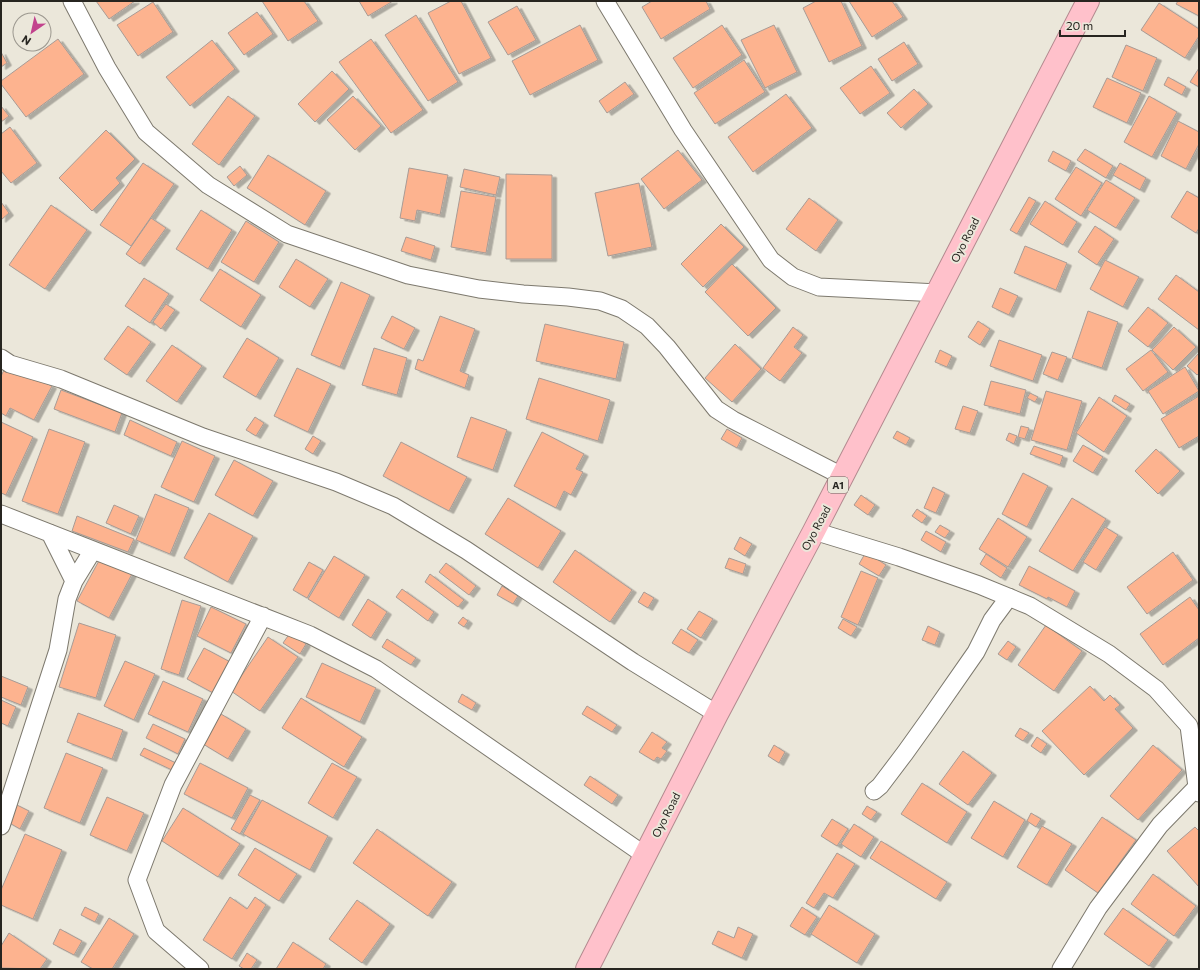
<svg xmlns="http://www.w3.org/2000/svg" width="1200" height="970" viewBox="0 0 1200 970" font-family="Commissioner,sans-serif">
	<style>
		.building { fill: #fdb38f; stroke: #a89b95; filter: url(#shadow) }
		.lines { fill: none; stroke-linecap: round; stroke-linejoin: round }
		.street-casing { stroke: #7d796e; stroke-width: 19 }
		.highway-casing { stroke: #b38a8f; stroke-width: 24 }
		.street { stroke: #fff; stroke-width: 17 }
		.highway { stroke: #ffc1cb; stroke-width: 22 }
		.labels { text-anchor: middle; stroke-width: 4; stroke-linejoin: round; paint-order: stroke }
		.shield { fill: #ebe7da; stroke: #625f58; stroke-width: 1 }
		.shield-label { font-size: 10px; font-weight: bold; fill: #272520 }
		.street-label { font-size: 11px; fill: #272520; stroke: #ebe7da }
	</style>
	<defs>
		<filter id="shadow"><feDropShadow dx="4.5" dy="2.5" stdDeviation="0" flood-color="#0004"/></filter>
	</defs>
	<rect width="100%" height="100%" fill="#ebe7da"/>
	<path class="building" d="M96 1H135L109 19Z
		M262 1H304L318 21 288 41Z
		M359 1H393L368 16Z
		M451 1H461L491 58 459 74 428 13Z
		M652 1H706L710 9 661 39 642 7Z
		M816 1H841L862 46 829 62 803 8Z
		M849 1H892L903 17 872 37Z
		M1178 1H1199V16L1176 4Z
		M153 2 173 32 138 56 117 25Z
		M1159 3 1199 29V36L1185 58 1141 30Z
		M517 6 536 40 508 55 488 22Z
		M257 12 273 34 244 55 228 33Z
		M416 15 458 82 428 101 385 35Z
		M580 25 598 60 530 95 512 61Z
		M722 25 742 55 693 88 673 58Z
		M774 25 797 72 765 88 741 40Z
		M58 39 84 74 26 117 1 84V81Z
		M371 39 423 110 391 133 339 62Z
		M212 40 235 69 190 106 166 77Z
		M904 42 918 64 892 81 878 59Z
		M1126 45 1157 58 1143 91 1112 77Z
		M1 52 7 63 1 67Z
		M744 60 765 92 715 124 694 93Z
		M871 66 890 93 860 114 840 88Z
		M1199 68V87L1190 82Z
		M332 71 349 89 315 122 298 104Z
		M1168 77 1186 87 1182 95 1164 85Z
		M1107 78 1141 93 1127 123 1093 107Z
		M625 82 634 94 607 113 599 101Z
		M914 89 928 104 901 128 887 113Z
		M786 94 812 128 753 172 728 137Z
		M228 96 255 116 219 165 192 144Z
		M353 96 381 126 355 150 327 120Z
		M1149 96 1177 112 1152 157 1124 142Z
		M1 106 9 116 1 122Z
		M1178 121 1199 132V144L1186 169 1161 156Z
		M10 127 37 163 11 183 1 171V134Z
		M106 130 135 159 116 178 120 183 92 211 59 178Z
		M1085 149 1113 166 1106 178 1077 160Z
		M678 150 702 180 664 209 641 179Z
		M1053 151 1071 161 1066 171 1048 161Z
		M268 155 326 191 305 225 247 188Z
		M143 163 174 184 131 246 100 225Z
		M1120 163 1146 178 1140 190 1113 175Z
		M240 166 247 175 234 186 227 177Z
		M1076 167 1102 183 1081 216 1055 199Z
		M409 168 448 175 440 215 417 210 415 221 400 218Z
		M464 169 500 177 496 195 460 187Z
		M506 174 552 175V259H506Z
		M1106 180 1135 198 1116 228 1087 210Z
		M639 183 652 247 608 256 595 193Z
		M461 191 496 197 486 253 451 247Z
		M1187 191 1199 198V228L1196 233 1171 217Z
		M1029 197 1036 201 1017 234 1010 230Z
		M809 198 838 220 816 251 786 229Z
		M1045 201 1077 222 1063 245 1030 224Z
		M1 202 9 213 1 220Z
		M51 205 87 230 45 289 9 265Z
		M201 210 232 230 208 269 176 249Z
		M151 218 166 228 140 264 126 254Z
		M246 221 279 242 254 282 221 262Z
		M721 224 744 247 703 287 681 264Z
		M1095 226 1114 239 1097 265 1078 252Z
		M406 237 435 246 431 260 401 251Z
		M1025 246 1067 263 1056 290 1014 273Z
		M296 259 328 279 310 307 279 287Z
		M1105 260 1139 277 1123 307 1090 289Z
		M732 264 776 308 748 336 705 292Z
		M220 269 261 295 241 327 200 300Z
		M1176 275 1199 292V330L1158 299Z
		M144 278 169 294 150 323 125 306Z
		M341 282 370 295 340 367 311 355Z
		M1000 288 1018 296 1009 315 992 307Z
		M166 304 175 310 161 329 153 322Z
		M1148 307 1168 323 1148 347 1128 331Z
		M1088 311 1118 322 1102 368 1072 358Z
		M392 316 415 328 404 349 381 338Z
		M440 316 475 329 460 371 469 375 465 388 415 369 418 359 423 361Z
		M978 321 990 329 980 345 968 337Z
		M545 324 624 342 616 379 536 361Z
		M128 326 151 342 127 375 104 359Z
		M793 327 803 335 794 347 802 353 780 381 763 368Z
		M1174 327 1196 347 1173 370 1152 350Z
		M247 338 279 358 256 397 223 377Z
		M999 340 1042 355 1033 381 990 366Z
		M735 344 761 369 732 402 705 378Z
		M172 345 202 366 177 402 146 381Z
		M374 348 407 358 397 395 362 385Z
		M940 350 952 356 947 367 935 362Z
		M1151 350 1168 372 1143 391 1126 369Z
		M1052 352 1067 357 1058 380 1043 374Z
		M1199 353V373L1197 375 1187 366Z
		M7 364 52 386 34 420 10 408 6 416 1 413V376Z
		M1185 367 1199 391 1163 414 1148 391Z
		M297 368 331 384 308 432 274 416Z
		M539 378 610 400 598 441 526 419Z
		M991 381 1026 390 1020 414 984 405Z
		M61 390 122 413 115 432 54 409Z
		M1046 391 1082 401 1067 450 1031 440Z
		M1030 393 1038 397 1035 402 1027 398Z
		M1115 395 1130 404 1126 410 1112 401Z
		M1199 396V436L1179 448 1161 419Z
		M1099 397 1127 416 1104 452 1076 433Z
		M963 406 978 411 970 433 955 429Z
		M255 417 264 423 256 436 246 430Z
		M471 417 507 430 493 470 457 457Z
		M130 420 177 442 171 456 124 435Z
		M1 422 33 437 6 495 1 493Z
		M1021 426 1029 428 1025 439 1018 437Z
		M49 429 85 442 58 514 22 501Z
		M727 429 742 438 737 448 721 439Z
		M897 431 910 438 906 445 893 438Z
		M542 432 584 454 576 469 583 472 571 495 564 491 556 508 514 486Z
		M1009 433 1017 436 1014 444 1006 440Z
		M313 436 321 441 313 454 305 449Z
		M182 441 215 456 194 502 161 487Z
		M401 442 467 477 449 511 383 476Z
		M1083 445 1103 457 1093 473 1073 461Z
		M1034 446 1063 456 1060 465 1030 454Z
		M1156 449 1180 471 1158 494 1135 471Z
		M234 460 273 481 253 516 215 495Z
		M1023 473 1048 486 1027 527 1002 514Z
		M933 487 945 493 936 513 924 508Z
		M155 494 189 508 170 554 136 540Z
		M861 495 875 505 868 515 854 505Z
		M508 498 561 531 538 568 485 534Z
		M1072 498 1106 519 1073 571 1039 551Z
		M114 505 139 516 131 534 106 523Z
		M917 509 927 516 922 523 912 516Z
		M209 513 253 536 228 582 184 558Z
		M77 516 134 539 128 552 72 531Z
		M998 518 1027 537 1008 567 979 549Z
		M940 525 950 531 945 538 935 532Z
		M1105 527 1118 535 1096 570 1083 562Z
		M926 531 946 542 941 552 921 540Z
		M740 537 752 544 745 556 734 549Z
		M575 550 632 590 610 622 553 582Z
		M866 552 886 565 879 576 859 564Z
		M1173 552 1193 580 1147 614 1127 587Z
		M986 554 1007 568 1001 578 980 564Z
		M334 556 365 575 339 618 308 599Z
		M101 557 132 574 109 618 77 601Z
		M729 558 746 564 743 574 725 568Z
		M309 562 323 570 307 598 293 590Z
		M446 563 476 586 469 595 439 572Z
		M1029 566 1075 591 1067 607 1048 597 1047 599 1019 585Z
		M861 571 878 578 858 625 841 617Z
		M430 574 464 600 458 607 425 582Z
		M502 586 518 596 513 604 497 595Z
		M402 589 434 612 428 621 396 597Z
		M644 592 654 598 648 608 638 602Z
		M1190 597 1199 610V638L1163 665 1140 634Z
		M368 599 387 612 371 638 352 625Z
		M182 600 201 606 179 675 161 669Z
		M211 607 246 624 231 653 197 636Z
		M699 611 713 619 701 638 687 629Z
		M463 617 468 621 464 627 458 623Z
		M843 619 857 627 851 636 838 628Z
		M79 623 116 635 96 698 59 687Z
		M1046 625 1082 651 1054 691 1018 665Z
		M928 626 940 632 935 645 922 640Z
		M681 629 698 640 689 653 672 643Z
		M290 633 306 644 300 654 283 643Z
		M268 637 298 657 260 711 231 691Z
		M387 639 416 658 411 665 382 647Z
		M1008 641 1016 647 1007 660 998 654Z
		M204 648 234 664 217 695 187 679Z
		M125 661 155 674 134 720 104 706Z
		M322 663 376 688 360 722 306 697Z
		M1 676 28 687 21 705 1 697Z
		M163 681 203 699 188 732 148 714Z
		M1090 686 1104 701 1110 695 1120 705 1115 709 1133 728 1084 775 1042 731Z
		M462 694 476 703 472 710 458 702Z
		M301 698 362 737 344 767 282 728Z
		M1 700 16 707 8 726 1 723Z
		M587 706 617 725 612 732 582 714Z
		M78 713 123 730 112 759 67 742Z
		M221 714 246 729 228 759 203 744Z
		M153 724 185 739 178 754 146 738Z
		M1020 728 1029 733 1023 741 1015 736Z
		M652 732 667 742 662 748 667 751 661 759 657 757 654 761 639 752Z
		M1037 737 1047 744 1041 753 1031 746Z
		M774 745 785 752 779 763 768 756Z
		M1153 745 1182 770 1138 820 1110 796Z
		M144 748 176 763 172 770 140 755Z
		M963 751 992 773 968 805 939 784Z
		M66 753 103 768 80 823 44 808Z
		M200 763 248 788 232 818 184 794Z
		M332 763 357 777 333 818 308 803Z
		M590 776 618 795 612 804 584 785Z
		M922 783 967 812 947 843 901 814Z
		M250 795 260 800 240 834 231 829Z
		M107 797 144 813 127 851 90 835Z
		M262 800 328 836 310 870 243 834Z
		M994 801 1025 820 1003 857 971 838Z
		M15 804 29 811 20 829 6 821Z
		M867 806 877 812 871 820 862 814Z
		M183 808 240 844 218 877 162 841Z
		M1031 813 1041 819 1036 827 1027 821Z
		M1102 817 1136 840 1098 893 1065 870Z
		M832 819 848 829 837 846 821 836Z
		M854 824 874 837 861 857 841 844Z
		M1042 826 1072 844 1047 885 1017 867Z
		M1195 827 1199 831V887L1167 851Z
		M377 829 452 882 428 916 353 863Z
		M25 834 62 850 33 919 1 905V890Z
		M881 841 947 882 936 899 870 858Z
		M255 848 297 874 279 901 238 875Z
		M837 853 855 864 833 898 824 893 814 908 806 903Z
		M1153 874 1196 906 1174 936 1131 904Z
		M230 897 247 909 255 897 266 905 232 959 203 940Z
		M357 900 390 924 362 963 329 939Z
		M829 905 875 934 857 963 811 934Z
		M85 907 99 914 95 922 81 915Z
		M802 907 817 917 805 935 790 926Z
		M1123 908 1168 940 1149 966 1104 934Z
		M109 918 134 934 112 969H93L81 962Z
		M738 927 753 934 742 958 712 944 718 931 734 938Z
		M60 929 82 941 74 955 53 944Z
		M9 933 47 959 40 969 1 968V946Z
		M293 942 326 964 323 969H276Z
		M247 953 257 960 251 969H244L239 966Z"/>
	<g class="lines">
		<defs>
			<path id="street" d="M72 1 107 68 146 132 208 185 287 234 408 275 479 289 523 294 568 297 600 301 622 309 647 326 667 347 716 409 733 420 842 476
				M605 1 683 130 771 260 793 277 819 287 938 293
				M1 358 10 364 61 379 203 437 336 482 393 506 466 550 633 662 717 714
				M1 514 310 635 376 669 646 856
				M814 531 899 557 979 585 1030 606 1109 654 1156 689 1189 726 1197 787 1199 793
				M50 533 74 581
				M874 791 880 786 905 753 930 718 976 652 992 620 1009 597
				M1 826 58 650 67 599 74 581 93 550
				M200 969 156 931 137 880 173 785 263 616
				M1061 969 1098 908 1160 825 1197 787"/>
			<path id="highway" d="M587 969 717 714 814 531 1088 1"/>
		</defs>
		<use href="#street" class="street-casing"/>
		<use href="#highway" class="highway-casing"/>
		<use href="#street" class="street"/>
		<use href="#highway" class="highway"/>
	</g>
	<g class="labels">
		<rect class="shield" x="828" y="477" width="20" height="16" rx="3"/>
		<g class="shield-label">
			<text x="838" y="489">A1</text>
		</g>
		<g class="street-label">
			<text transform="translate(965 240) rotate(-63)" y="4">Oyo Road</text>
			<text transform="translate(816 528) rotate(-62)" y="4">Oyo Road</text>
			<text transform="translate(666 815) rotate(-63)" y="4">Oyo Road</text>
		</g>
	</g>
	<rect width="1200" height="970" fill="none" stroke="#272520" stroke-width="4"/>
	<g transform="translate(32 32) rotate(214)"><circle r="19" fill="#ebe7da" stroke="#9d9990"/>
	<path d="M0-3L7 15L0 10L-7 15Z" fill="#c2428d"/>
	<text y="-6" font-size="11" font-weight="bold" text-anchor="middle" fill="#272520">N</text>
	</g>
	<path d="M1060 30v6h65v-6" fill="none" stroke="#272520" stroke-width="2"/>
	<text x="1066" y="30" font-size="12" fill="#272520" stroke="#ebe7da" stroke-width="3" paint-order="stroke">20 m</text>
</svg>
